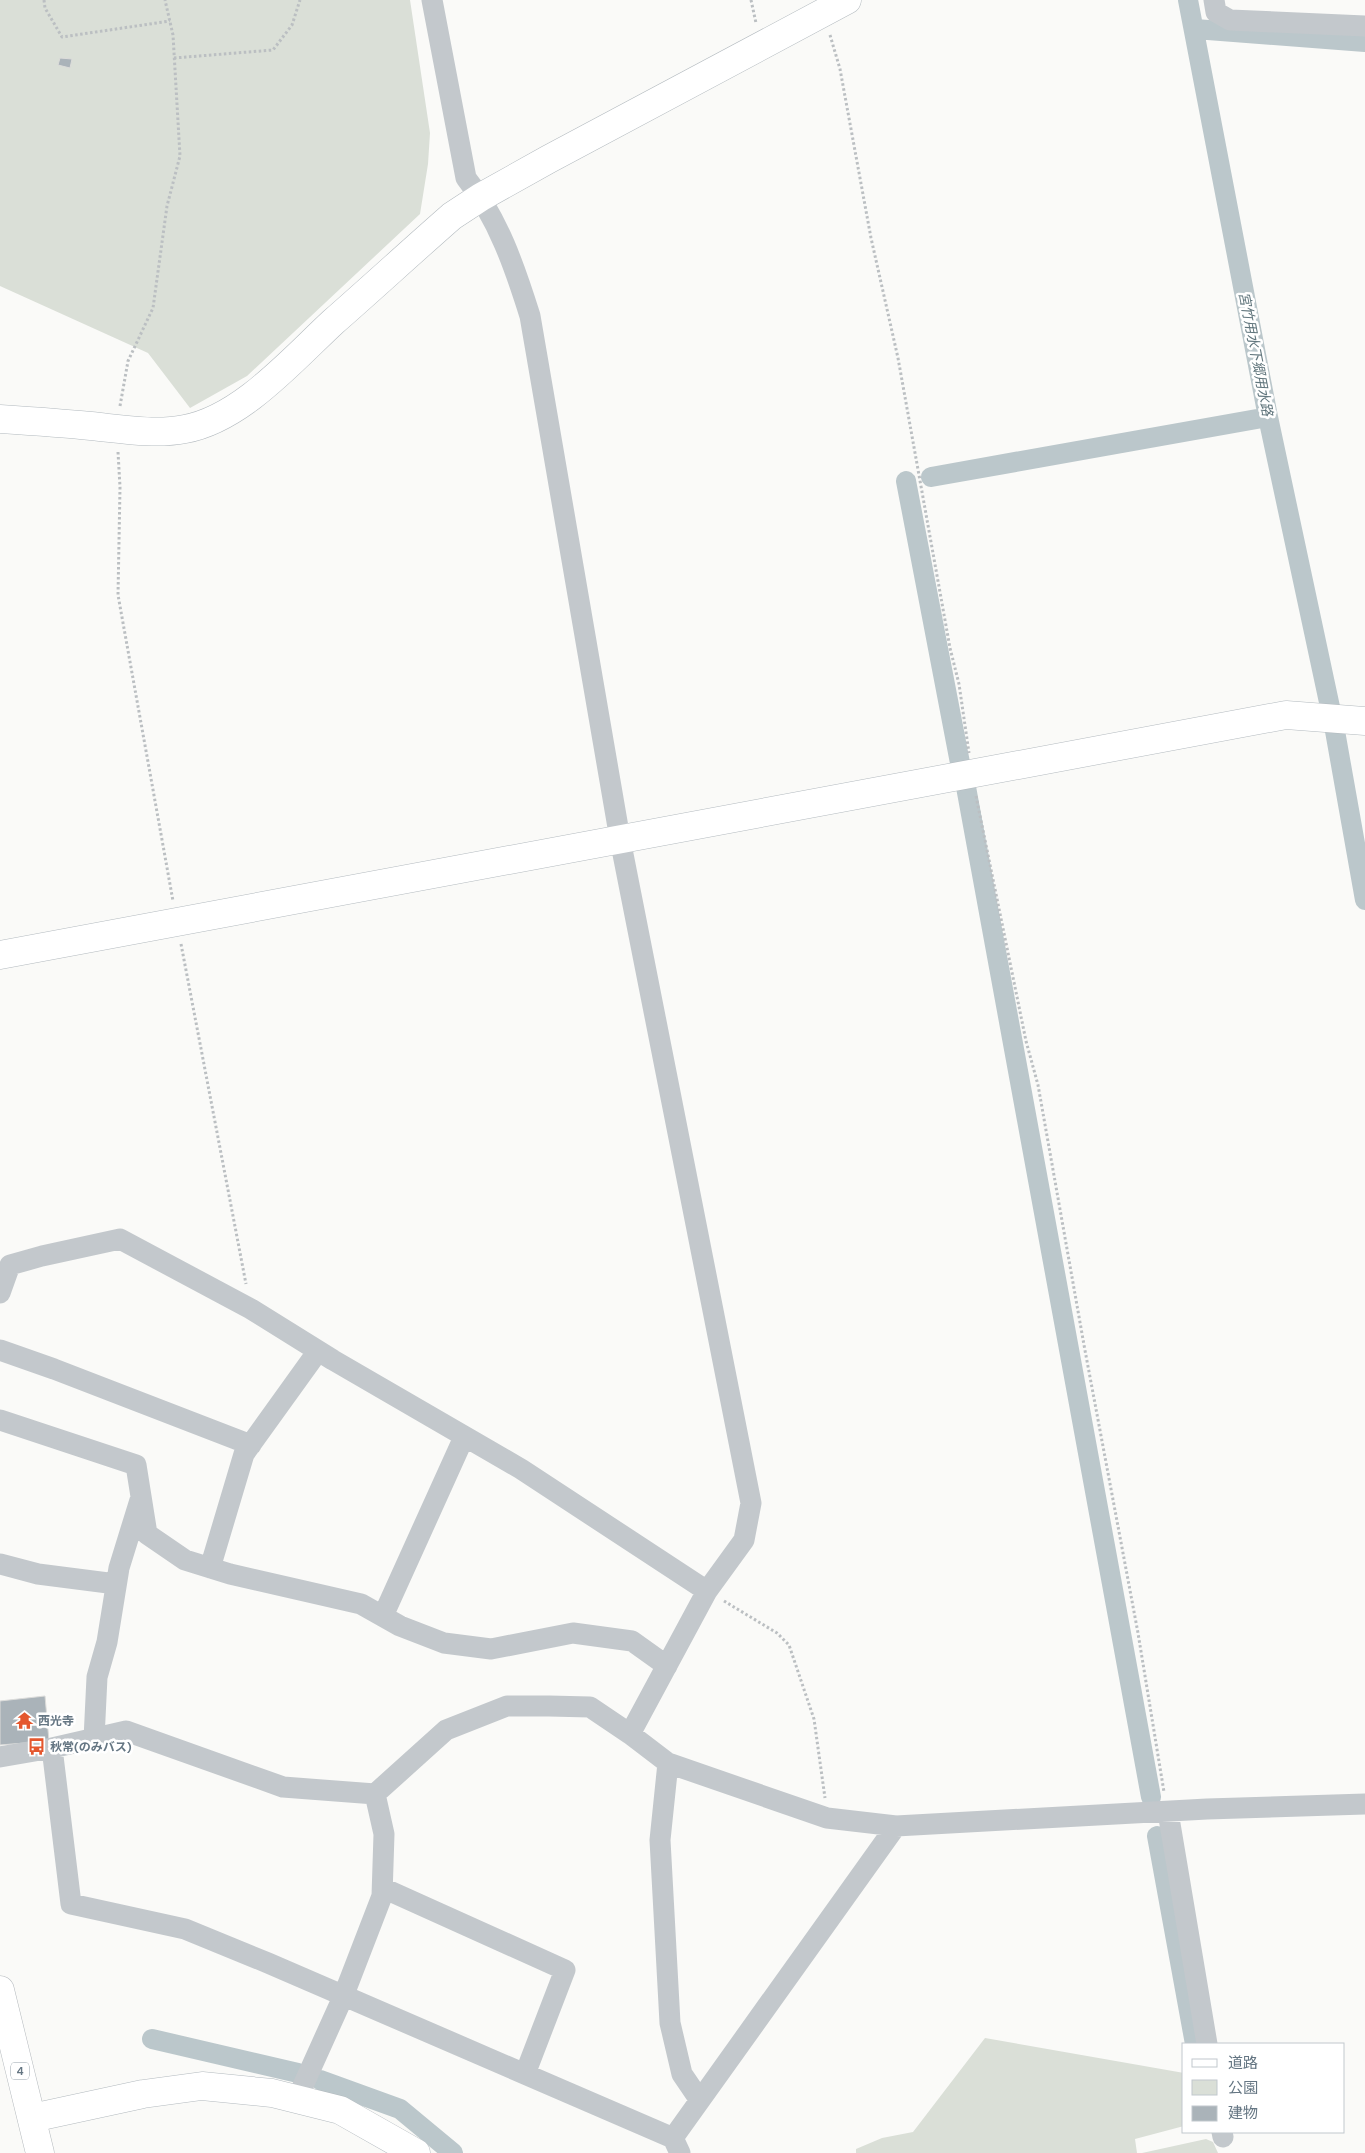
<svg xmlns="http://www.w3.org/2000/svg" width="1365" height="2153" viewBox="0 0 1365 2153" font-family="'DM Sans','Noto Sans JP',sans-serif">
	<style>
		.green { fill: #dadfd7 }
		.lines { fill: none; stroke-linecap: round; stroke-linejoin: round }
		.canal { stroke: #bbc7cb; stroke-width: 20 }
		.building { fill: #aab3b9; stroke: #dcdcda }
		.secondary-casing { stroke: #b3babf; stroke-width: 29 }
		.primary-casing { stroke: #b5babe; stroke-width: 29 }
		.path { stroke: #bbbfc2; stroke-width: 3; stroke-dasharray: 2.5 2.5; stroke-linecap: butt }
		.street { stroke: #c3c8cc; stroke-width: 21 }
		.secondary { stroke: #fff; stroke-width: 28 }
		.primary { stroke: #fff; stroke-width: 28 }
		.labels { text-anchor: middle; stroke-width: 5; stroke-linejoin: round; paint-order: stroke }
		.shield { fill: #fff; stroke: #939fa8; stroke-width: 1 }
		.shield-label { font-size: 11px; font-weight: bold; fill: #657683 }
		.poi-label { font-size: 12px; font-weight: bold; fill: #657683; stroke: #fff; text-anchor: start }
		.water-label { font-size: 14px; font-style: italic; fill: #60757c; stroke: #fff }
	</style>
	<rect width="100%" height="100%" fill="#fafaf8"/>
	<path class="green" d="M0 0H410L430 133 428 164 420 214 247 376 190 408 148 353 0 286Z
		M985 2038 1184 2073V2126L1135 2139 1137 2153H856V2149L882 2138 913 2132Z
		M1206 2139 1213 2142 1218 2153H1142Z"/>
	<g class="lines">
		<path class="canal" d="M1188 0 1268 417 1330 707
			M1195 29 1365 42
			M931 477 1268 417
			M906 481 960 763
			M1335 731 1365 900
			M966 787 1151 1797
			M1157 1836 1195 2044
			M152 2039 298 2073
			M320 2080 400 2109 453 2153"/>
	</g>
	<path class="building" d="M60 58 72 59 70 68 58 65Z
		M45 1696 49 1741 0 1745V1701Z"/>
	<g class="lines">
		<defs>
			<path id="secondary" d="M0 419C30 421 60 423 91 426 121 429 155 435 185 429 241 419 292 360 333 322 373 287 412 251 452 216L481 197 549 159 847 0
				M0 955 1286 715 1365 721
				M32 2118 143 2094 202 2086 272 2093 340 2110 416 2153"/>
			<path id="primary" d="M0 1990 40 2153"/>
		</defs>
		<use href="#secondary" class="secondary-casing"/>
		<use href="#primary" class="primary-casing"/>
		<path class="path" d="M44 0 45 8 62 37 170 21
			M751 0 756 23
			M830 35 840 69 871 238 898 358 950 648 959 684 969 753
			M174 58 273 50 292 25 300 0
			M120 406 128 361 153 308 167 206 180 156 173 35 165 0
			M118 452 120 487 118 595 173 901
			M976 796 1026 1041 1038 1085 1084 1345 1138 1633 1164 1792
			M181 944 246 1284
			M724 1601 777 1633 789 1645 814 1719 825 1798"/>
		<path class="street" d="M432 0 466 178C498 218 515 268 530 316L620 839 751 1503 744 1540 707 1591 630 1734
			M1214 0 1216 12 1230 20 1365 26
			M0 1293 10 1265 42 1256 120 1239 251 1309 333 1360 521 1469 707 1591
			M0 1350 54 1369 251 1445
			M0 1420 136 1465 147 1534 185 1560 230 1574 361 1604 400 1626 444 1643 491 1649 573 1633 632 1641 667 1666
			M0 1564 38 1574 116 1584
			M210 1568 244 1454 318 1351
			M383 1616 464 1437
			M94 1739 97 1677 107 1642 119 1568 140 1500
			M52 1748 71 1904 185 1929 268 1963 673 2138 680 2153
			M0 1757 52 1748 126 1731 283 1787 375 1794 446 1730 507 1706H549L590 1707 630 1734 668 1763 827 1818 896 1826 1207 1809 1365 1804
			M668 1763 660 1840 670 2023 682 2074 699 2099
			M1168 1812 1207 2044
			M383 1888 565 1970 525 2074
			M297 2099 343 1997 382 1896 384 1834 375 1794
			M1222 2132 1223 2137
			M673 2138 896 1826"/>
		<use href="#secondary" class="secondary"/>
		<use href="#primary" class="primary"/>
	</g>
	<defs>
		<symbol id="temple-bare" viewBox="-9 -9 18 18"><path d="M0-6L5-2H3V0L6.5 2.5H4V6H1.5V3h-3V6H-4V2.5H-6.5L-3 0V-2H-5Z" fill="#e4572e" stroke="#fff" stroke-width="2.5" paint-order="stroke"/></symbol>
		<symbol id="bus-bare" viewBox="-9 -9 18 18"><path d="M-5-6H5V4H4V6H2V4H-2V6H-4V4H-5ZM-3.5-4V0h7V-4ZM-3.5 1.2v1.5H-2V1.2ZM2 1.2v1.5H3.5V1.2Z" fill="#e4572e" stroke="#fff" stroke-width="2.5" paint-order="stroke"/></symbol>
	</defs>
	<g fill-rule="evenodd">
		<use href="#temple-bare" x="12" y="1708" width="25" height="25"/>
		<use href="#bus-bare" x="24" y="1734" width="25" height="25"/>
	</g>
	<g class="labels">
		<rect class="shield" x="11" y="2062.5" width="18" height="17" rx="4"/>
		<g class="shield-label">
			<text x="20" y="2075">4</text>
		</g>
		<g class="poi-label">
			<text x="38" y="1725">西光寺</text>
			<text x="50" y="1751">秋常(のみバス)</text>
		</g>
		<g class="water-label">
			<text transform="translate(1256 354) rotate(79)" y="5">宮竹用水下郷用水路</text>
		</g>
	</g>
	<rect x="1182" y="2043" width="162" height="90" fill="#ffffff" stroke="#c1c8cd"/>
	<rect x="1192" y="2059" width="25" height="8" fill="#ffffff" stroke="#c1c8cd"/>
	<text x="1228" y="2068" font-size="15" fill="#657683">道路</text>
	<rect x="1192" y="2080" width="25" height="15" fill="#dadfd7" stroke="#c1c8cd"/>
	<text x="1228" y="2093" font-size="15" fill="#657683">公園</text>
	<rect x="1192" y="2106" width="25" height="15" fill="#aab3b9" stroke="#c1c8cd"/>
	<text x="1228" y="2118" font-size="15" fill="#657683">建物</text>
</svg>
